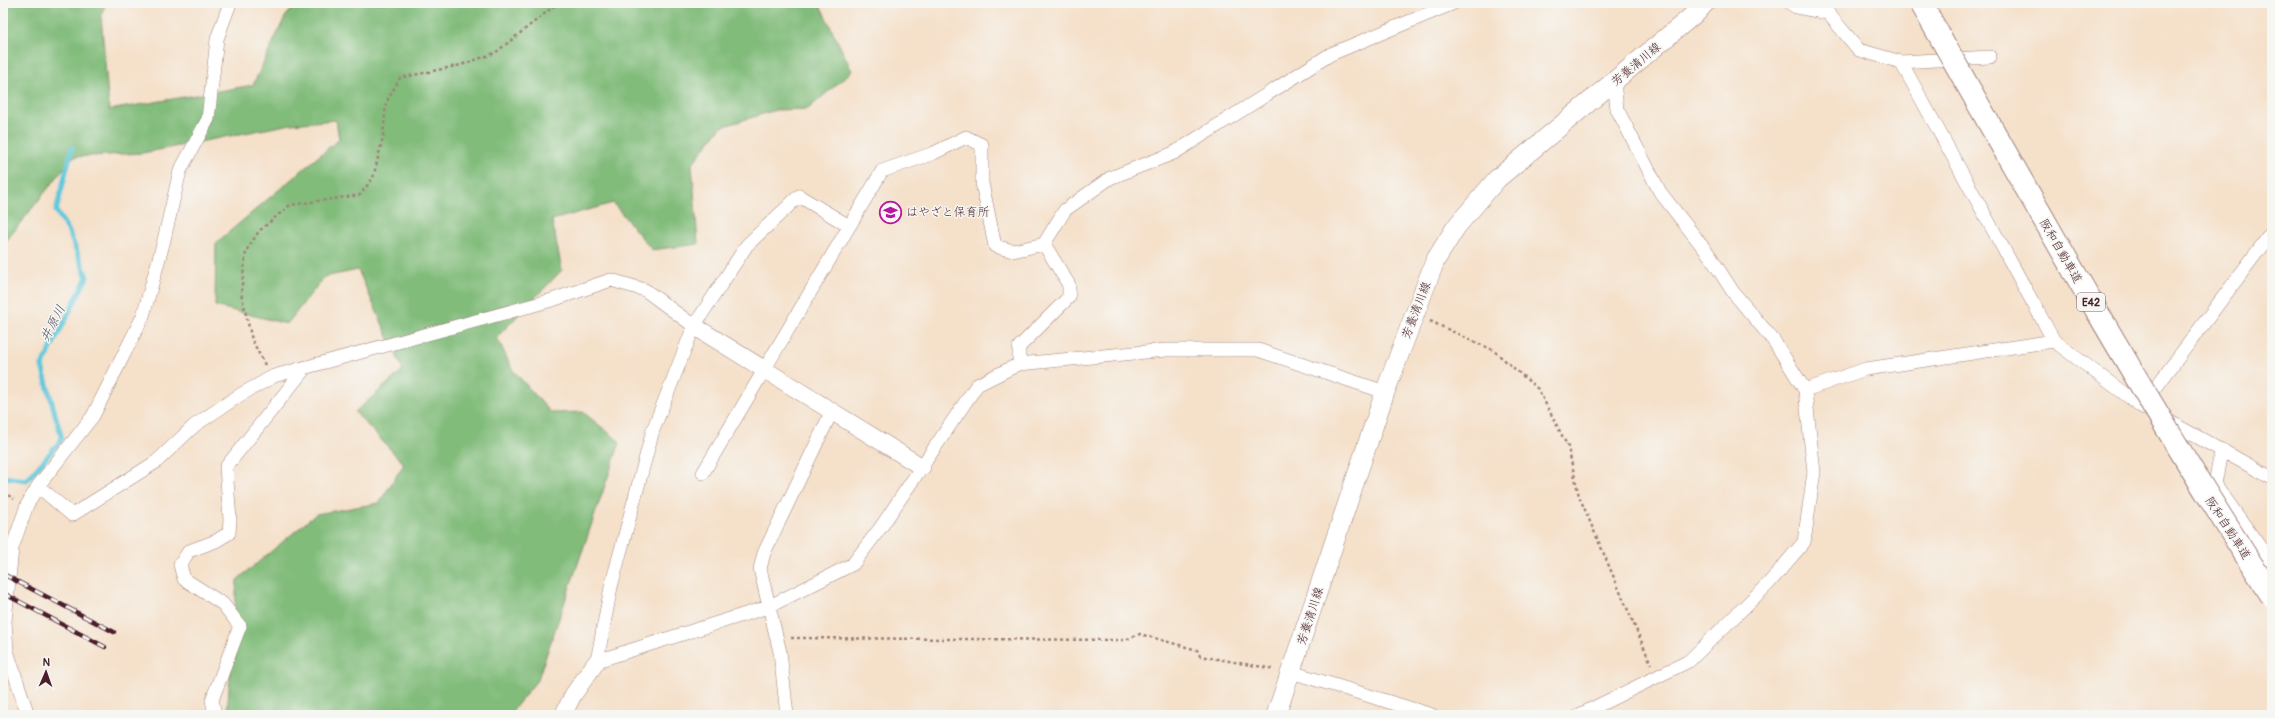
<svg xmlns="http://www.w3.org/2000/svg" width="2275" height="718" viewBox="0 0 2275 718" font-family="Pangolin,'Klee One',sans-serif">
	<style>
		.forest { fill: #81bc7a; stroke: #666e52 }
		.lines { fill: none; stroke-linecap: round; stroke-linejoin: round }
		.stream { stroke: #60c8dc; stroke-width: 5 }
		.minor-casing { stroke: #a0807a; stroke-width: 14 }
		.tertiary-casing { stroke: #a0807a; stroke-width: 18 }
		.secondary-casing { stroke: #a0807a; stroke-width: 20 }
		.path { stroke: #a0807a; stroke-width: 2.5; stroke-dasharray: 3 3; stroke-linecap: butt }
		.minor { stroke: #fff; stroke-width: 13 }
		.tertiary { stroke: #fff; stroke-width: 17 }
		.secondary { stroke: #fff; stroke-width: 19 }
		.rail-casing { stroke: #4a1f2b; stroke-width: 4.5 }
		.rail { stroke: #f6f6f2; stroke-width: 3; stroke-dasharray: 9; stroke-linecap: butt }
		.motorway-bridge-casing { stroke: #a0807a; stroke-width: 24; stroke-linecap: butt }
		.motorway-bridge { stroke: #fff; stroke-width: 22 }
		.labels { text-anchor: middle; stroke-width: 3; stroke-linejoin: round; paint-order: stroke }
		.shield { fill: #f6f6f2; stroke: #7e6067; stroke-width: 1 }
		.shield-label { font-size: 11px; font-weight: bold; fill: #4a1f2b }
		.street-label { font-size: 12px; fill: #4a1f2b; stroke: #f6f6f2 }
		.poi-label { font-size: 12px; fill: #4a1f2b; stroke: #f6f6f2; text-anchor: start }
		.water-label { font-size: 13px; font-style: italic; fill: #515260; stroke: #f6f6f2 }
	</style>
	<rect width="100%" height="100%" fill="#f6f6f2"/>
	<filter id="ink" filterUnits="userSpaceOnUse"><feTurbulence type="fractalNoise" baseFrequency=".025" numOctaves="2"/><feDisplacementMap in="SourceGraphic" scale="8" xChannelSelector="R" yChannelSelector="G"/><feConvolveMatrix kernelMatrix="1 2 1 2 8 2 1 2 1" color-interpolation-filters="sRGB"/></filter>
	<filter id="wash" filterUnits="userSpaceOnUse"><feTurbulence type="fractalNoise" baseFrequency=".012" numOctaves="4" result="noise"/><feDisplacementMap in="SourceGraphic" scale="16" xChannelSelector="R" yChannelSelector="G"/><feGaussianBlur stdDeviation="0.9" result="paint"/><feColorMatrix in="noise" values="0 0 0 0 0 0 0 0 0 0 0 0 0 0 0 0 0 1.4 0 .05"/><feComposite in="paint" operator="in"/></filter>
	<g filter="url(#wash)">
		<rect width="100%" height="100%" fill="#f5e0c9"/>
		<path class="forest" d="M3 3H106L101 15 109 110 253 85 285 17 297 3H819L852 71 808 109 776 110 721 127 692 164 698 244 652 250 613 203 552 220 562 270 497 337 512 369 551 413 583 412 620 442 538 679 509 715H227L237 580 316 514 379 503 404 464 355 412 403 370 358 270 324 277 287 324 215 306 216 243 339 139 336 120 291 124 143 153 73 157 3 245Z"/>
		<g class="lines">
			<path class="stream" d="M3 477 27 480 62 439 42 366 87 277 68 230 56 211 72 148"/>
		</g>
	</g>
	<g filter="url(#ink)">
		<g class="lines">
			<defs>
				<path id="minor" d="M1790 3 1796 7 1828 13 1859 50 1901 62 1990 57
					M1901 62 2054 341 2141 406 2272 478
					M849 226 799 196 747 245 694 326 653 430 611 587 597 661 768 607 853 564 881 527 977 385 1019 364 1166 350H1258L1385 392
					M1019 364V347L1069 297V285L1044 244
					M1805 390 1866 369 2054 341
					M2145 402 2272 232
					M2221 452 2215 484 2272 564
					M703 473 882 171 934 153 966 137 982 145V183L995 246 1013 251 1044 244 1065 210 1110 178 1174 153 1331 54 1454 3
					M38 486 72 515 156 462 195 425 240 395 274 376 552 300 611 280 645 290 694 326
					M1291 672 1432 715
					M28 715 7 651 5 621 12 548 27 505 38 486 93 416 143 316 163 244 180 171 208 119 217 39 230 3
					M215 715 212 700 240 626 223 604 184 579 180 565 189 551 216 541 229 533 230 520 226 467 306 367
					M787 715 780 652 760 569 764 553 832 411
					M1579 715 1689 661 1769 583 1804 542 1814 472 1805 390 1774 341 1733 292 1710 256 1660 192 1617 109 1614 82"/>
				<path id="tertiary" d="M694 326 922 467
					M563 715 573 695 597 661"/>
				<path id="secondary" d="M1276 715 1385 392 1435 261 1456 227 1497 179 1697 12 1705 3"/>
			</defs>
			<use href="#minor" class="minor-casing"/>
			<use href="#tertiary" class="tertiary-casing"/>
			<use href="#secondary" class="secondary-casing"/>
			<path class="path" d="M1430 321 1493 350 1538 389 1568 447 1579 496 1651 664
				M265 365 252 340 241 293 246 251 259 231 290 205 360 195 373 178 383 137 386 103 400 78 461 65 495 53 558 3
				M3 492 14 499
				M791 638 1125 640 1140 634 1197 650 1200 656 1274 669"/>
			<use href="#minor" class="minor"/>
			<use href="#tertiary" class="tertiary"/>
			<use href="#secondary" class="secondary"/>
			<defs>
				<path id="rail" d="M3 574 114 632
					M3 593 105 647"/>
			</defs>
			<use href="#rail" class="rail-casing"/>
			<use href="#rail" class="rail"/>
			<defs>
				<path id="motorway-bridge" d="M1921 3C2034 203 2146 403 2272 596"/>
			</defs>
			<use href="#motorway-bridge" class="motorway-bridge-casing"/>
			<use href="#motorway-bridge" class="motorway-bridge"/>
		</g>
	</g>
	<defs>
		<symbol id="school-ring" viewBox="-11 -11 22 22"><circle r="9.5" fill="#f6f6f2" stroke="#b5179e" stroke-width="1.5"/><path d="M0-5L7-2L0 1L-7-2ZM-4 1L0 2.5L4 1V4Q0 6-4 4Z" fill="#b5179e"/></symbol>
	</defs>
	<g fill-rule="evenodd">
		<use href="#school-ring" x="878" y="200" width="25" height="25"/>
	</g>
	<g class="labels">
		<rect class="shield" x="2077" y="293" width="28" height="18" rx="3"/>
		<g class="shield-label">
			<text x="2091" y="306">E42</text>
		</g>
		<g class="street-label">
			<text transform="translate(1636 64) rotate(-40)" y="4">芳養清川線</text>
			<text transform="translate(2061 251) rotate(60)" y="4">阪和自動車道</text>
			<text transform="translate(1416 310) rotate(-69)" y="4">芳養清川線</text>
			<text transform="translate(2228 528) rotate(57)" y="4">阪和自動車道</text>
			<text transform="translate(1310 616) rotate(-72)" y="4">芳養清川線</text>
		</g>
		<g class="poi-label">
			<text x="906" y="216">はやざと保育所</text>
		</g>
		<g class="water-label">
			<text transform="translate(52 323) rotate(-63)" y="5">井原川</text>
		</g>
	</g>
	<rect width="2275" height="718" fill="none" stroke="#f6f6f2" stroke-width="16"/>
	<g transform="translate(46 672) rotate(2)" stroke="#f6f6f2" stroke-width="3" paint-order="stroke">
	<path d="M0-3L7 15L0 10L-7 15Z" fill="#4a1f2b"/>
	<text y="-6" font-size="11" font-weight="bold" text-anchor="middle" fill="#4a1f2b">N</text>
	</g>
</svg>
